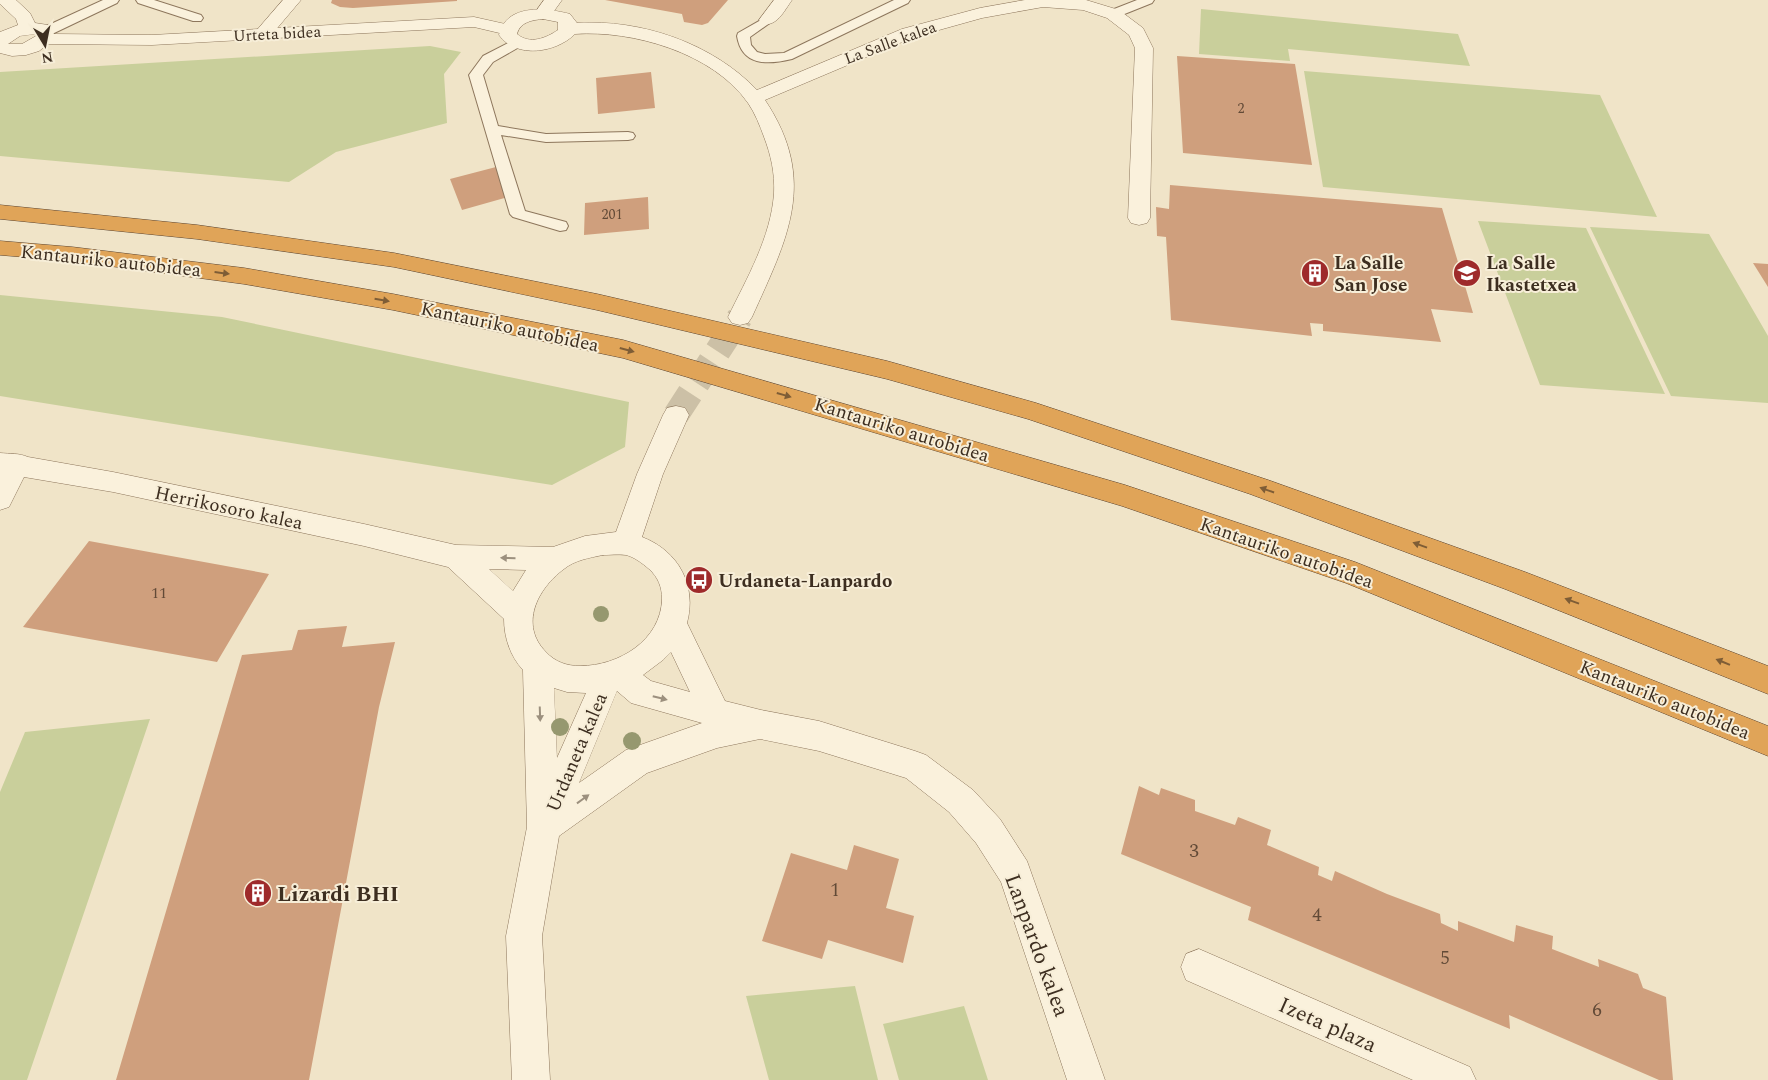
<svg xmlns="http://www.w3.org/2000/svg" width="1768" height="1080" viewBox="0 0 1768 1080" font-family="Spectral,serif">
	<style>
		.green { fill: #c9cf9b }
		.building { fill: #cf9f7d }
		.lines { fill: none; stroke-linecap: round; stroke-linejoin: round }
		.minor-tunnel { stroke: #ccc0a6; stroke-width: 26; stroke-dasharray: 26 12; stroke-linecap: butt }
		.service-casing { stroke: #8d765c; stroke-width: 2 }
		.minor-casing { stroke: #8d765c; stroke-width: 1 }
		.tertiary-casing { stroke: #8d765c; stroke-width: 1 }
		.motorway-casing { stroke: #5b4430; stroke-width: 1 }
		.service { fill: #faf1dc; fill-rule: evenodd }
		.minor { fill: #faf1dc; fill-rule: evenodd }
		.tertiary { fill: #faf1dc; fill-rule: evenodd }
		.motorway { fill: #e0a458; fill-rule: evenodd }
		.tree { fill: #96986f }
		.oneway { fill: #7e5d36 }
		.oneway2 { fill: #9c907e }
		.labels { text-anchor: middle; stroke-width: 4; stroke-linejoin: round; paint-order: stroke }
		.far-number-label { font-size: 14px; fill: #624a37 }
		.far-street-label { font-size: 16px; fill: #3d2e20; stroke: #f7eed8 }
		.number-label { font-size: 16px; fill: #624a37 }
		.street-label { font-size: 19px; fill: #3d2e20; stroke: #f7eed8 }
		.poi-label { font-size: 19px; font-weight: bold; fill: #3d2e20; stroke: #f7eed8; text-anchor: start }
		.near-number-label { font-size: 19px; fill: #624a37 }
		.near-poi-label { font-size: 22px; font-weight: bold; fill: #3d2e20; stroke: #f7eed8; text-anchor: start }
		.near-street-label { font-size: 22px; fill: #3d2e20; stroke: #f7eed8 }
	</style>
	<rect width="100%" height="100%" fill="#f0e4c8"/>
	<path class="green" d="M1201 9 1458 34 1470 66 1288 49 1290 61 1199 54Z
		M430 46 461 52 444 74 447 123 336 152 289 182 0 156V72Z
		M1304 71 1600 95 1657 217 1323 187Z
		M1478 221 1586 228 1665 394 1540 385Z
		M1590 227 1709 234 1768 336V403L1671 396Z
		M0 295 222 317 629 402 625 447 552 485 0 396Z
		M150 719 27 1080H0V792L25 732Z
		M855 986 878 1080H769L746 996Z
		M964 1006 988 1080H899L883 1024Z"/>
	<path class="building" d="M332 0H457V1L353 8 340 7 331 3Z
		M605 0H728L708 23 702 25 684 22 682 14Z
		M1177 56 1295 64 1312 165 1183 153Z
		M651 72 655 108 598 114 596 78Z
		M496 167 508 197 462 210 450 179Z
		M1170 185 1442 208 1473 313 1431 309 1441 342 1323 331V324L1310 323 1312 336 1171 320 1166 237 1157 236 1156 207 1169 209Z
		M648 197 649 229 584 235 585 203Z
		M1753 263 1768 264V287Z
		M89 541 269 574 217 662 23 627Z
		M347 626 342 647 395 642 379 707 309 1080H116L242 655 292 650 298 630Z
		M1139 786 1159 795 1161 788 1195 800V811L1235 825 1238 817 1271 830 1267 845 1319 867 1318 875 1332 881 1335 871 1387 894 1440 914 1441 923 1458 931V921L1514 942 1516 925 1553 936 1552 949 1599 967 1598 959 1638 974 1643 988 1666 997 1673 1080H1659L1509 1015 1510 1029 1248 920 1251 907 1121 854Z
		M854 845 899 859 886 908 914 916 903 963 828 940 822 959 762 941 791 853 847 870Z"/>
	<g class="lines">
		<path class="minor-tunnel" d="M676 415 740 317"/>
		<defs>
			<path id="service" d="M103 0H119L117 3 50 35 45 36 39 32 40 29Z
				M136 0H154L201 15 203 18 201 21H193L138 3Z
				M894 0H910L908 3 792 59C767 65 742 66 737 36L738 33 768 16 774 20 750 37 751 45 757 52 765 54 784 53Z
				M1137 0H1154L1152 3 1117 17 1113 18 1107 14 1109 11Z
				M516 39 521 40 522 43 521 46 493 62 483 75 498 126 546 134 628 132 633 133 635 136 633 139 628 140 546 142 501 135 525 211 566 222 568 226 566 230 560 231 513 217 510 214 469 75 483 56Z"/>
			<path id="minor" d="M283 0H301L268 39 262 40 256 39 253 35 256 31Z
				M774 0H792C784 11 777 27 762 24L759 20Z
				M1025 0H1086L1119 10 1143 28 1153 48 1150 218 1147 223 1139 225 1131 223 1128 218 1135 48 1129 35 1107 18 1083 10 1043 7 982 18 914 37 765 100C819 181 787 239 752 317L748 323 740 325 732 323 728 317C747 278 771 237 774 193 775 174 771 155 764 137 760 126 755 113 748 103 713 53 633 30 575 34 556 53 516 59 499 35 506 3 547 8 570 14L577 23C641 19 712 43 757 90L902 29 980 8ZM543 19 558 22V30C546 38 530 45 517 34 520 22 532 20 543 19Z
				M676 406 685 408 689 415 663 474 642 537C679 551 697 586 687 623L725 701 761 710 819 721 915 751 926 755 973 790 1000 819 1027 861 1105 1080H1067L1001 882 976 843 949 812 906 778 819 751 760 739 717 748 647 773 559 836 542 936 550 1080H512L506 936 527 827 523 670C510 656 504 637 504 619L448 567 364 546 113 492 24 477 9 507 0 510V453C10 454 19 453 28 457L113 472 364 524 456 545 553 547 585 536 616 532 637 474 663 415 667 408ZM603 555C610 555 618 554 626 555 634 557 642 563 649 569 658 577 662 587 662 599 661 640 619 666 580 666 567 666 555 662 546 652 519 625 537 589 564 569 575 560 589 558 603 555ZM489 569 526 570 513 591ZM671 652 690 692 651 681 643 675 663 660ZM554 688 567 692 586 693 557 758ZM617 691 631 703 702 723 626 750 579 783Z
				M1199 949 1470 1067 1476 1080H1413L1186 980 1181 967 1186 954Z"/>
			<path id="tertiary" d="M0 0H16L30 13 35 23 48 25 54 34 152 35 474 17 514 26 517 30 514 34 508 35 474 27 152 45 48 44 39 51 26 55 12 56 0 53V32L18 25 16 19 0 4ZM36 34V36L22 44H8L20 36Z
				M544 0H562L549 18 543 19 537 18 534 14Z"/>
			<path id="motorway" d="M0 205 197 225 394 253 597 294 887 361 1036 403 1268 480 1525 572 1768 666V694L1505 589 1250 494 1028 419 887 379 597 310 394 267 197 239 0 219Z
				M0 241 72 247 244 268 393 294 623 340 1125 485 1355 562 1768 726V756L1346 583 1122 506 623 358 393 310 244 284 72 261 0 255Z"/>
		</defs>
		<use href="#service" class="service-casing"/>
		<use href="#minor" class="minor-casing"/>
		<use href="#tertiary" class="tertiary-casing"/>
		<use href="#motorway" class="motorway-casing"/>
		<use href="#service" class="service"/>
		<use href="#minor" class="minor"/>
		<use href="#tertiary" class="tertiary"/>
		<use href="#motorway" class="motorway"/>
	</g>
	<g class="tree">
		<circle cx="601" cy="614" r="8"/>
		<circle cx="560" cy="727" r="9"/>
		<circle cx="632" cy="741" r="9"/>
	</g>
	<defs><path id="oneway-solid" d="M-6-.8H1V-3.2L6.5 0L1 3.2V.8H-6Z" transform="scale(1.25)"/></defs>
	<g class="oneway">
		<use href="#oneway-solid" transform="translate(222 273) rotate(7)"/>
		<use href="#oneway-solid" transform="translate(382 300) rotate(10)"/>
		<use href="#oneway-solid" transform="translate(627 350) rotate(15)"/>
		<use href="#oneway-solid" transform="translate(784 395) rotate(16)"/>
		<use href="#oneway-solid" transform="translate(1267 490) rotate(-161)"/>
		<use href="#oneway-solid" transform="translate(1420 545) rotate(-160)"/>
		<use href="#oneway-solid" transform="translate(1572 601) rotate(-160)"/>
		<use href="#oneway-solid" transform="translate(1723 662) rotate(-158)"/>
	</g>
	<g class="oneway2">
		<use href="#oneway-solid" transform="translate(508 558) rotate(-179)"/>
		<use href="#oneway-solid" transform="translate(660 698) rotate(14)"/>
		<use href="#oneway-solid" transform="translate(540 714) rotate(88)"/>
		<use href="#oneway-solid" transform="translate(583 799) rotate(-36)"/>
	</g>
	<defs>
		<symbol id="building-disc" viewBox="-11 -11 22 22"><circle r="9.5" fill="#9e2a2b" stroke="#f7eed8"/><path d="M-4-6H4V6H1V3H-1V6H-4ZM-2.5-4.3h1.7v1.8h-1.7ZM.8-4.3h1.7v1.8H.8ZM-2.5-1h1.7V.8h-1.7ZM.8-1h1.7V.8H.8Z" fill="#fff"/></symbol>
		<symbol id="school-disc" viewBox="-11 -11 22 22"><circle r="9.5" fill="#9e2a2b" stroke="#f7eed8"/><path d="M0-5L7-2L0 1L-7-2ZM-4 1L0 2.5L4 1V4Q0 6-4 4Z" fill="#fff"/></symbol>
		<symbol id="bus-disc" viewBox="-11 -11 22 22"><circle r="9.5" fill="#9e2a2b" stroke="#f7eed8"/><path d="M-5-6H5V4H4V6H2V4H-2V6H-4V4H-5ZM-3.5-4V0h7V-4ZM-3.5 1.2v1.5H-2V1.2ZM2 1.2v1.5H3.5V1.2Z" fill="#fff"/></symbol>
	</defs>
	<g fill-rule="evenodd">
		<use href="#building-disc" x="1299" y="257" width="32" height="32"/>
		<use href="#school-disc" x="1451" y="257" width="32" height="32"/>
		<use href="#bus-disc" x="683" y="564" width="32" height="32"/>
		<use href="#building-disc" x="242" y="877" width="32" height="32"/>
	</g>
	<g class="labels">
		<g class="far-number-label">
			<text x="1241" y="113">2</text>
			<text x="612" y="219">201</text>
		</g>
		<g class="far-street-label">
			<text transform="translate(277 33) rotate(-3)" y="6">Urteta bidea</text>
			<text transform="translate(890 42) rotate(-20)" y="6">La Salle kalea</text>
		</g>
		<g class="number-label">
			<text x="159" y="598">11</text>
		</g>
		<g class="street-label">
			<text transform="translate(111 260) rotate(6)" y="7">Kantauriko autobidea</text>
			<text transform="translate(510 326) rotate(12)" y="7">Kantauriko autobidea</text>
			<text transform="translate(902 429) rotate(17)" y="7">Kantauriko autobidea</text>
			<text transform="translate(229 507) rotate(12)" y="7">Herrikosoro kalea</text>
			<text transform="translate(1287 552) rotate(19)" y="7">Kantauriko autobidea</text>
			<text transform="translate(1665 699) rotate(22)" y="7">Kantauriko autobidea</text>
			<text transform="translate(576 752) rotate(-67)" y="7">Urdaneta kalea</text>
		</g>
		<g class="poi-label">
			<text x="1334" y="269">La Salle<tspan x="1334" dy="22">San Jose</tspan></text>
			<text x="1486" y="269">La Salle<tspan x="1486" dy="22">Ikastetxea</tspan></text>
			<text x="718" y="587">Urdaneta-Lanpardo</text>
		</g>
		<g class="near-number-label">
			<text x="1194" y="857">3</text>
			<text x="835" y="896">1</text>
			<text x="1317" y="921">4</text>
			<text x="1445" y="964">5</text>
			<text x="1597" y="1016">6</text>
		</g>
		<g class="near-poi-label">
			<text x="277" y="901">Lizardi BHI</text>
		</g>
		<g class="near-street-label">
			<text transform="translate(1038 945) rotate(70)" y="8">Lanpardo kalea</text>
			<text transform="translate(1328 1024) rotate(24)" y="8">Izeta plaza</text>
		</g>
	</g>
	<g transform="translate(45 45) rotate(170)" stroke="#f7eed8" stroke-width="4" paint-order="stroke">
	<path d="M0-4L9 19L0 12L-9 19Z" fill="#3d2e20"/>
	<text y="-8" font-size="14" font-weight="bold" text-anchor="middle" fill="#3d2e20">N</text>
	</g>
</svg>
